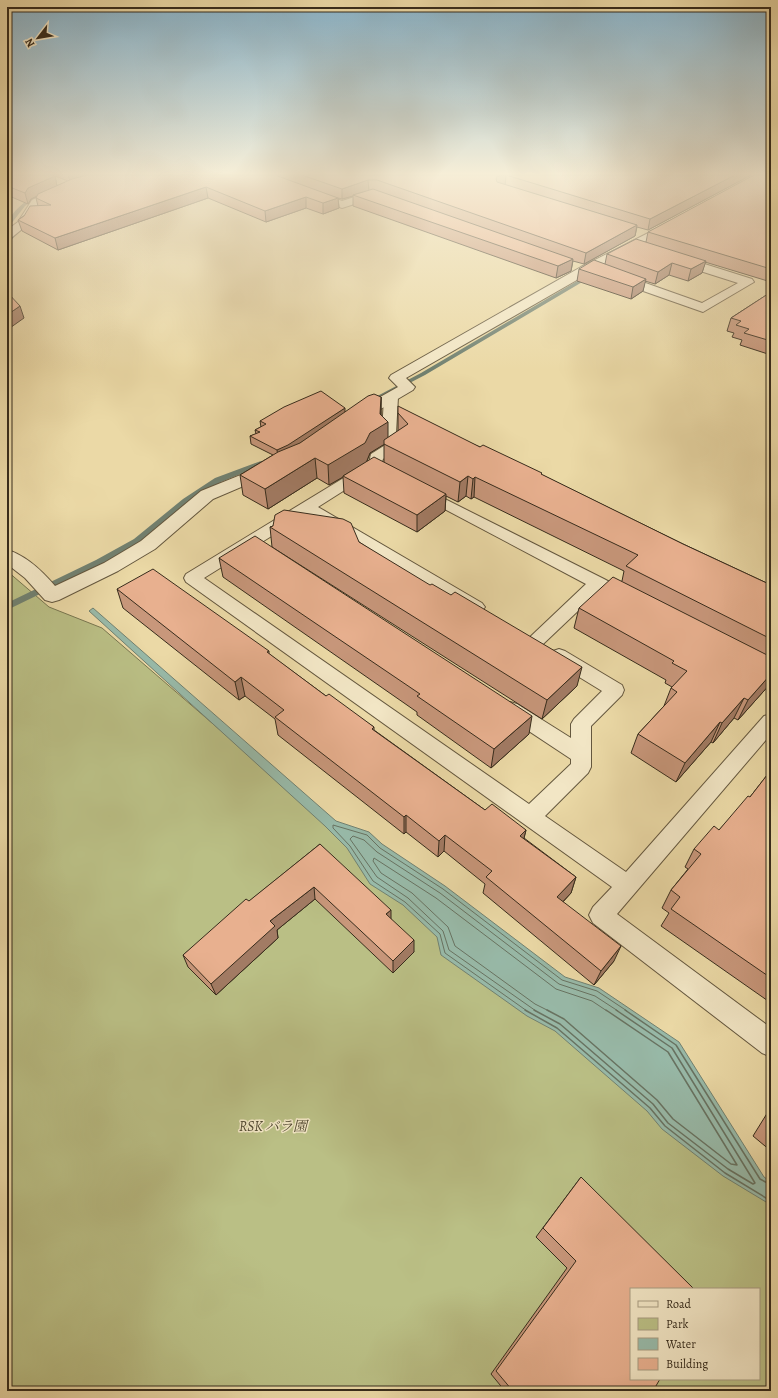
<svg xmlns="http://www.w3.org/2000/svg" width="778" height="1398" viewBox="0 0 778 1398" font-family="Alegreya,'Noto Serif JP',serif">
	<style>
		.green { fill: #babf85; stroke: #787650; fill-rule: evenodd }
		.water { fill: #98baa9; stroke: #718171 }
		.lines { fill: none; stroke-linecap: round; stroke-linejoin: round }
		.shore-far1 { stroke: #687362; stroke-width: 1 }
		.shore { stroke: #687362; stroke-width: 1.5 }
		.stream { fill: #718171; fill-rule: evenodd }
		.service-casing { stroke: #64573e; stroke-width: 2 }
		.minor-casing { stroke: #64573e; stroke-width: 2 }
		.service { fill: #f2e6c5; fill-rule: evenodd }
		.minor { fill: #f2e6c5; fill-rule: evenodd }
		.wall { fill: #c8977b; stroke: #372c1c; fill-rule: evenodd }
		.shaded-wall { fill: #a27b64; stroke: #372c1c }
		.building { fill: #e8b08f; stroke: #372c1c }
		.labels { text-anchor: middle; stroke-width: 3; stroke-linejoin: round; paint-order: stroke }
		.near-park-label { font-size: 14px; font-style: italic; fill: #514931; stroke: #f2e6c5 }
	</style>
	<rect width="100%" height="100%" fill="#ebd9a6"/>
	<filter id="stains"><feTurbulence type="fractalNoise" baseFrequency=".005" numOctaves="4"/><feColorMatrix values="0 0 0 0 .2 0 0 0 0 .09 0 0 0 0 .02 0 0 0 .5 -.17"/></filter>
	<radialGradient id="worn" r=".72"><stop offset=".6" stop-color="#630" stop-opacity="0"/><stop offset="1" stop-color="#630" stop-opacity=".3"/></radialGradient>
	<path class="green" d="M7 571 49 607 102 628 771 1206V1391H7ZM631 1289H759V1379H631Z"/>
	<path class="water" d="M93 608 336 821 369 832 382 844 445 886 565 977 599 988 679 1042 764 1177 771 1182V1205L723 1176 662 1129 647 1111 555 1031 527 1016 441 955 437 937 403 905 370 884 347 848 325 826 89 611Z"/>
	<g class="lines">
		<path class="shore-far1" d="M527 1011 445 953 440 934 405 902 373 881 350 846 333 828V825L367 835 380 848 443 889 562 980 597 991 627 1011
			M536 1011 449 950 443 931 408 898 377 877 350 839 353 836 364 840 377 852 440 893 559 984 595 996 618 1011
			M549 1011 535 1004 455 946 448 927 412 893 381 873 373 861 374 858 436 898 556 989 592 1001 607 1011"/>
		<path class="shore" d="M525 1010 557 1028 650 1108 665 1126 725 1173 771 1201
			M534 1010 560 1024 653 1104 668 1123 728 1169 753 1184 755 1183 672 1048 616 1010
			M547 1010 564 1019 657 1100 673 1119 731 1164 737 1165 668 1052 606 1010
			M625 1010 676 1045 760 1179 771 1185"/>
		<path class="stream" d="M35 194 39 195 25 206 7 229C7 214 25 202 35 194Z
			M18 228 23 229 7 244V239Z
			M589 274 594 275 425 375 369 404 364 403 421 373Z
			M261 461H264L268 463 221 482 189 503 140 543 102 564 7 610V603L96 560 134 539 183 499 215 478Z"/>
		<defs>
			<path id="service" d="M391 393 398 397 396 433 406 443 383 459 379 469 371 470 370 474 318 507 482 603 485 607 482 611 476 613 470 611 307 514 204 578 529 804 571 764V759L503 714 500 709 503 704 510 702 517 704 571 738V724L574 719 602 691 553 661 550 656 553 651 559 649 565 651 622 685 624 690 622 695 591 726V767L588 773 545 816 626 872 764 716 771 714V734L617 914 771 1028V1057L762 1053 593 923 589 915 593 907 612 887 186 582 184 578 186 574 360 468 368 467 371 454 390 442 382 434 384 397Z
				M423 488 604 579 632 594 635 598 632 602 626 604 599 591 541 646 535 648 529 646 526 642 529 638 586 584 418 495 416 492 418 489Z"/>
			<path id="minor" d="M98 175H113L112 177 74 188 40 204 26 226 11 238 7 239V230L18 222 32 200 66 184Z
				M257 175H271L342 201 373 191 387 198 382 201 373 198 342 208 258 177Z
				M672 221 678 224 676 226 589 273 406 378 415 387 413 390 362 420H350L348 417 350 414 398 387 389 378 391 375 581 267Z
				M676 255 752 279 754 282 703 312 612 280 610 277 612 274H620L702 303 738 283 672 262 670 259 672 256Z
				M268 464 274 465 276 469 274 473 213 499 155 549 118 571 59 600 52 602 45 600 25 578 7 564V550C26 555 42 571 55 586L104 563 141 541 201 491Z"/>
		</defs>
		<use href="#service" class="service-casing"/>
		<use href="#minor" class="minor-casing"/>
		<use href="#service" class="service"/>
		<use href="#minor" class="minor"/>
	</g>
	<path class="wall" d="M7 175 55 176 57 186 68 181 53 175H751L648 230 637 227 635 236 584 264 573 261 571 271 556 278 353 206V196L342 199 338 198 339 208 323 214 306 208 266 222 208 198 58 250 22 231 18 220 38 206 36 198 37 196 31 199 28 204 7 195Z
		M771 175V282L705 262 702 273 688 281 669 275 655 284 645 281 643 291 631 299 577 281 579 269 605 264 607 254 646 242 648 232Z
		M771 292V355L740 345 742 340 732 337 734 333 727 331 731 318Z
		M381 397V415L388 438 398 431V413L480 447 542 475 683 544 771 585V683L738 720 734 718 713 743 711 742 676 782 631 753 638 734 664 706 671 688 672 687 665 683 666 680 574 628 579 608 622 581 624 571 474 497 471 499 466 496 458 502 446 496 445 511 417 532 344 493 343 477 329 485 317 478 268 509 243 495 240 475 273 455 251 444 250 436 256 434 255 430 261 427 260 421 345 412ZM384 444V462L367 461 370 453Z
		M273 526 359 542 577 686 542 719 272 547 270 527Z
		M219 558 529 734 491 768 417 715V712L223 577Z
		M117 589 269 651V654L326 696 374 727V730L485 810 526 830 524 838 576 877 571 893 563 902 614 961 594 985 483 893 485 884 444 851 438 857 406 832 404 834 278 735 275 719 245 696 239 700 123 608Z
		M771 770V1003L661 926 669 913 662 908 671 890 688 869 685 867 694 849 719 830 750 797Z
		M320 844 391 919 414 952 393 973 315 899 277 930 278 938 216 995 188 967 183 955Z
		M771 1107V1151L753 1136Z
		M771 1157V1167L767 1163Z
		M581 1177 653 1391H505L491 1374 567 1268 536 1237Z"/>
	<path class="shaded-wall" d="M68 175H93L70 181Z
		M506 175 505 186H496V179L497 176Z
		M735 175H751L648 230 650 219Z
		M55 176 57 186 31 199 28 204 25 193 28 188Z
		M368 180 369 191 353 195V196L342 199V189Z
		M206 187 208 198 58 250 55 238Z
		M306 197V208L266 222 265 211Z
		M338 198 339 208 323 214V203Z
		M637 225 635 236 584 264 586 253Z
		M573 259 571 271 556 278 558 266Z
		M706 261 702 273 688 281 691 269Z
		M672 263 669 275 655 284 658 272Z
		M646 279 643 291 631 299 633 287Z
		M20 306 24 318 7 330V315Z
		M381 397V417L388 422V442L370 453 366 463 343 476V477L329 485 328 465 370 433 380 414Z
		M345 408V415L278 457 277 450Z
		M315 458 317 478 268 509 265 489Z
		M468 476 466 496 458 502 460 482Z
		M475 477 474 497 471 499 473 479Z
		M446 494 445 511 417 532V515Z
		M582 667 577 686 542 719 547 700Z
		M771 674V683L738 720 748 700Z
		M241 677 245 696 239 700 235 682Z
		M744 698 734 718 713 743 722 723Z
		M532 716 529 734 491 768 494 749Z
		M720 722 711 742 676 782 685 763Z
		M406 815V832L404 834V817Z
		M526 830 522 846 520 836Z
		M445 835 444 851 438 857 439 841Z
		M576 877 571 893 552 913 557 897Z
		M314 887 315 899 277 930 278 938 216 995 211 984 270 921Z
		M391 910V922L386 914Z
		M414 940V952L393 973V961Z
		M621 946 614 961 594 985 601 971Z"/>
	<path class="building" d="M7 175H52L55 176 28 188 25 193 7 186Z
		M87 175H275L338 198 323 203 306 197 265 211 206 187 55 238 18 220 24 216 30 206 51 205 36 198 38 194 72 179Z
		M302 175H735L650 219 506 175 497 176 496 179 497 182 637 225 586 253 377 180H368L342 189Z
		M754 175H771V269L648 232Z
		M373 189 573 259 558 266 353 195Z
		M636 239 706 261 691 269 672 263 658 272 607 254Z
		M594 260 646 279 633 287 579 269Z
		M7 292 20 306 7 315Z
		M771 292V341L744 333 749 329 736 325 741 321 731 318Z
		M321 391 345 408 288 445 277 450 250 436 260 432 255 430 266 424 260 421 284 407Z
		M374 394 381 397 380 414 388 422 370 433 365 443 328 465 315 458 265 489 240 475 278 452 300 443 368 396Z
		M398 406 480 447 483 445 542 473 541 474 683 544 771 585V639L626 566 638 555 475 477 473 479 468 476 460 482 384 444V440L408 424 398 413Z
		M374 457 446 494 417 515 343 476Z
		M284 510 343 519 351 523 359 542 430 585 432 584 451 595 455 592 582 667 547 700 270 527 273 526 275 515Z
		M255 536 532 716 494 749 417 696 420 694 219 558Z
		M153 569 269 651 267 652 326 696 329 694 374 727 372 729 485 810 492 804 526 830 520 836 576 877 557 897 621 946 601 971 486 877 492 871 445 835 439 841 406 815 404 817 275 717 284 710 241 677 235 682 117 589Z
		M613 577 771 657V674L748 700 744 698 722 723 720 722 685 763 638 734 677 692 671 688 687 671 672 663 674 661 579 608Z
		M771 770V978L671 909 680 897 671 890 701 854 694 849 714 826 719 830 748 796 750 797Z
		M320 844 391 910 386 914 414 940 393 961 314 887 270 921 275 926 211 984 183 955 246 899 249 901Z
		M771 1119V1126L768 1124Z
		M581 1177 694 1289H631V1379H660L653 1391H511L512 1390 496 1371 576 1261 543 1228Z"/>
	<linearGradient id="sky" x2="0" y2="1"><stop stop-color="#88b6cf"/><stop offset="0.47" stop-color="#f6eed7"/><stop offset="1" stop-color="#f6eed7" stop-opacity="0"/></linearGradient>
	<rect width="778" height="370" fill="url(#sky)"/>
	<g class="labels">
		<g class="near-park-label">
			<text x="273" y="1131">RSK バラ園</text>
		</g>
	</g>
	<rect width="778" height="1398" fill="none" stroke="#ebd9a6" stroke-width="24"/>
	<rect x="8" y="8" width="762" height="1382" fill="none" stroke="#372c1c" stroke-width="2"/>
	<rect x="12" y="12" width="754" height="1374" fill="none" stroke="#372c1c"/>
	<rect x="630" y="1288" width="130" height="92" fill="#f2e6c5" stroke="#a79c81"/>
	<rect x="638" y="1301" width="20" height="6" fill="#f2e6c5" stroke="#a79c81"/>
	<text x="666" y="1308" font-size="12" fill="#372c1c">Road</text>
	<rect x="638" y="1318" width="20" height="12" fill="#babf85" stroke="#a79c81"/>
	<text x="666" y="1328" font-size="12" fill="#372c1c">Park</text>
	<rect x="638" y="1338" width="20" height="12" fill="#98baa9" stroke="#a79c81"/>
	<text x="666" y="1348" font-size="12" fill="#372c1c">Water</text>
	<rect x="638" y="1358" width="20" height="12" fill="#e8b08f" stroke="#a79c81"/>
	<text x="666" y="1368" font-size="12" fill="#372c1c">Building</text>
	<g transform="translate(38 38) rotate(239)" stroke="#f2e6c5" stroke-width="3" paint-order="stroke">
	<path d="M0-3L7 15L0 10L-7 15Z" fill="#372c1c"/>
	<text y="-6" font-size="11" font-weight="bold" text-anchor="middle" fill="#372c1c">N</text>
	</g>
	<rect width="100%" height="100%" filter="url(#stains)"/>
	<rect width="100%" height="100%" fill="url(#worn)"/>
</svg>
